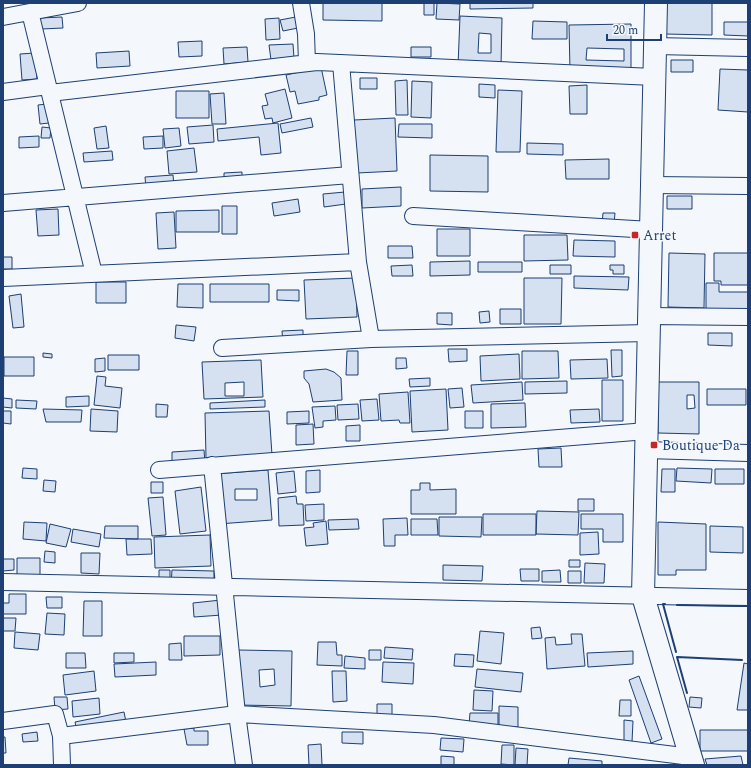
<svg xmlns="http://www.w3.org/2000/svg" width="751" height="768" viewBox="0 0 751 768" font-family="Spectral,serif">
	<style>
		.building { fill: #d5e0f0; stroke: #1d3f73; fill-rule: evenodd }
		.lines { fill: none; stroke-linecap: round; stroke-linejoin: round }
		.street-casing { stroke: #1d3f73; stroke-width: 18 }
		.secondary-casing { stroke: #1d3f73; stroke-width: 24 }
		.street { stroke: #f4f7fb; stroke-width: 16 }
		.secondary { stroke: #f4f7fb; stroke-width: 22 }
		.wall { stroke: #1d3f73; stroke-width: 2 }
		.poi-dot { fill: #c62828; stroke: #f4f7fb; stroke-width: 1.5 }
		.labels { text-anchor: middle; stroke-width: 3; stroke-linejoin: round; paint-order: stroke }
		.poi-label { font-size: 14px; fill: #1d3f73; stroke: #f4f7fb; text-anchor: start }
	</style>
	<rect width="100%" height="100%" fill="#f4f7fb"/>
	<path class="building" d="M323 3H382V21L323 20Z
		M424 3H434V15H424Z
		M437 3 460 4 459 20 436 19Z
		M470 3H533V8L470 9Z
		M666 3H712V35L665 34Z
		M301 16 303 27 283 31 280 20Z
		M460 16 502 18 501 67 458 66ZM479 33 491 34V53H478Z
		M62 17 63 28 41 29 40 18Z
		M279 18 280 39 266 40 265 19Z
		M533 21 567 22V39H532Z
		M724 22H748V36L724 35Z
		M631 24V71H570L569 25ZM587 48 624 49V61L586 60Z
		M202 41V56L179 57 178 42Z
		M293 44 294 58 271 60 269 45Z
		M247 47 248 62 224 64 223 48Z
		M411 47H431V57H411Z
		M129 51 130 66 97 68 96 53Z
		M35 53 37 79 22 80 20 54Z
		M671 60H693V72H671Z
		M321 67 327 95 319 97V100L298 104 295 91 290 92 286 75Z
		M720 69 748 70V112L718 110Z
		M360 78H377V89H360Z
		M407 80 408 115H396L395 81Z
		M412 81 432 82 431 118 411 117Z
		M479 84 495 85V98L479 97Z
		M587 85V114H570L569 86Z
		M285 89 292 118 273 123 272 118 265 119 262 106 268 105 265 94Z
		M498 90 522 91 520 152H496Z
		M176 91H209V118H176Z
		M224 93 226 124H212L210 94Z
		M47 104 49 123 40 124 38 105Z
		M311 118 313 127 282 133 280 124Z
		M395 118 397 171 357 173 354 120Z
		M278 123 281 153 261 155 259 137 218 141 217 129Z
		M399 124H432V138L398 137Z
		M213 125 214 142 189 144 187 127Z
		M106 126 109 148 97 149 94 128Z
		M42 127 51 128 50 138H41Z
		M179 128 181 146 165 148 163 129Z
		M39 136V147L19 148V137Z
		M163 136V148L144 149 143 137Z
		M527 143 563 144V155L527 154Z
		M194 148 197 172 169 174 167 151Z
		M112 151 113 160 84 162 83 153Z
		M430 155 488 156V192L430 191Z
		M609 159V179H566L565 160Z
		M242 172V183L224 184V173Z
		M173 175 174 186 146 188 145 177Z
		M401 187V206L362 208V189Z
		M345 192 346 204 324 207 323 194Z
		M667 196H692V209H667Z
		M298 199 300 212 274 216 272 203Z
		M222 206H237V234H222Z
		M58 209 59 235 38 236 36 210Z
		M219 210V232H176V211Z
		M174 212 176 248 158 249 156 213Z
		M603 213H615L614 224H602Z
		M437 229H470V256H437Z
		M524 235H567L568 260 524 261Z
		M574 240 615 241V257L573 256Z
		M388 246H412L413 258H388Z
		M669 253 705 254 704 308 668 307Z
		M714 253H748V285H721V281H714Z
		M3 257H12V269H3Z
		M470 261V275L430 276V262Z
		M478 262H522V272H478Z
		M412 265 413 276H392L391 266Z
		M550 265H571V274H550Z
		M610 265H624V274H613V270H610Z
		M574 276 629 277 628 290 574 288Z
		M356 278 357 317 306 319 304 280Z
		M524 278H562L561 324H524Z
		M96 282H126V303H96Z
		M706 283H719V292H748V310H706Z
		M178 284H203V308L177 307Z
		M210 284H269V302H210Z
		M277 290H299V301L277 300Z
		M21 294 24 327 13 328 9 296Z
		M500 309H521V324H500Z
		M489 311 490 322 480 323 479 312Z
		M437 313H452V325L437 324Z
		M176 325 196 327 194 341 175 338Z
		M303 330V342L283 343 282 331Z
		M708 333H732V346L708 345Z
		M448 349H467V361L449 362Z
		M611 350H622V376L612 377Z
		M347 351H358V375H346Z
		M522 351H558L559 378 522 379Z
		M43 353 52 354V358L43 357Z
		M519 354 520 379 481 381 480 356Z
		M108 355H139V370H108Z
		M4 357H34V376H4Z
		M105 358V371L95 372V359Z
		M396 358H406L407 368 396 369Z
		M607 359 608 378 571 379 570 360Z
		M261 360 263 397 204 399 202 362ZM244 382V396H225V383Z
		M326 369 334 372 341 378 342 400 313 402 309 384 304 378V371Z
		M97 376 106 377 105 386 122 388 120 408 94 405Z
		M430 378V386L410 387 409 379Z
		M602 380H623V421H602Z
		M567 381V393L525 394V382Z
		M522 382 523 400 473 403 471 385Z
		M658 382H699V434L658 433ZM687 395H694L695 408 687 409Z
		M462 388 464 407 450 408 448 389Z
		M446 389 448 430 412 432 410 391Z
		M707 389H746V405H707Z
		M408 392 410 423H400L399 420 381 421 379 394Z
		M89 396V406L66 407V397Z
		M3 398 12 399V408L3 407Z
		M377 399 379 420 362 421 360 400Z
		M16 400 37 401 36 409 16 408Z
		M265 400V407L210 409V403Z
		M525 403 526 427 491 428V404Z
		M156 404 168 405 167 417H156Z
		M358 404 359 419 338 420 337 405Z
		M335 406 336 420 323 421V427L315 428 312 407Z
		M43 409 82 410 81 422H46Z
		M91 409 118 411 117 432 90 431Z
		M599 409 600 422 571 423 570 410Z
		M3 411H11V424L3 423Z
		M269 411 272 455 206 458 205 413Z
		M309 411V423L287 424V412Z
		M465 411H483V428H465Z
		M313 424 314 444 296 445V425Z
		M360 425V441H346V426Z
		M561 448 562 467H539L538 449Z
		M204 450 205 463 172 465V452Z
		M23 468 37 469V479L22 478Z
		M677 468 712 469 711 483 676 481Z
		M662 469H675V492H661Z
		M715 469H744V484H715Z
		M268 470 272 520 218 524 214 474ZM235 489H257V500H235Z
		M320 470V492L306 493V471Z
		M294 471 296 492 278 494 276 473Z
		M44 480 56 481 55 492 43 491Z
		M151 482H163V493H151Z
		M420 483H430V490L456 489V514H411V490H420Z
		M201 487 206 531 180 534 175 491Z
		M296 496 297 504H303L304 525 279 526 278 498Z
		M163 497 166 535 152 536 148 498Z
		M578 499H594V511H578Z
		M324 504V520L306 521 305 505Z
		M537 511 579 512 578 535 536 534Z
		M483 514H536V535H483Z
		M581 514H623V542H603V529H581Z
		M439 517H482L481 537 439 536Z
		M407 518 408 535H395V546H384L383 519Z
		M358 519 359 529 329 530 328 520Z
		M411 519H437L438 535H411Z
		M326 521 328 544 306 546 304 528 314 527 313 523Z
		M24 522 47 523 46 541 23 539Z
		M658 522 706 524V570H676V575H658Z
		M50 524 71 529 66 547 46 543Z
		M105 526H138V539L104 538Z
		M710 526 743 527V553L710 552Z
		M73 529 101 534 99 547 71 542Z
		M598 532 599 554 580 555V533Z
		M210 535 211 566 155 568 154 537Z
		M126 539H151L152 554 127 555Z
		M45 551 55 552V563L44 562Z
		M81 553H100L99 574 81 573Z
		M17 558H40V578H17Z
		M3 559H14V570L3 571Z
		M569 560H580V567H569Z
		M585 563 605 564 604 583H584Z
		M443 565 483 566 482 581 443 580Z
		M520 569H539V581H521Z
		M159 570H170V583H159Z
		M172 570 214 571V586L171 585Z
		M560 570 561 582H542V571Z
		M568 571H581V583H568Z
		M9 594H26V614H3V603H9Z
		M46 597H62V608H47Z
		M221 600 222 615 194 617 193 603Z
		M84 601H102V636H83Z
		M47 613 65 614 64 635 45 634Z
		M3 618H16L15 631H3Z
		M540 627 542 638 532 639 531 628Z
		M480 631 504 633 501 664 477 661Z
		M15 632 40 634 38 650 14 648Z
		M571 634H582L585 666 547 669 545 638 555 637 556 645 572 644Z
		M184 636H220V655L184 656Z
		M318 642H336L337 655H342V666L317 665Z
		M181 643 182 660H169V644Z
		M385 647 413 649 412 660 384 658Z
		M238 650 292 651 291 706 237 705ZM274 669 275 685 260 687 259 670Z
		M369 650H381V660H369Z
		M633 651V664L588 667 587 653Z
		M66 653H85L86 668H66Z
		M114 653H134V662L114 663Z
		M455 654 474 655 473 667 454 666Z
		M345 656 365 658V669L344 668Z
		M156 662V675L115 677 114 664Z
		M383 662 414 663 413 684 382 682Z
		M744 663 748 664V710H737Z
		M477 669 523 673 521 692 475 687Z
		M94 671 96 691 65 695 63 675Z
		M332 671H346L347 701 333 702Z
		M639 676 662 739 651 743 629 680Z
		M474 690 493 691 492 711 473 710Z
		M54 697H67L68 709 55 710Z
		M690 697 702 698 701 708 689 707Z
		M99 698 100 714 73 717 72 701Z
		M620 700H631V716H619Z
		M377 704H392V715H377Z
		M499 706 518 707V727H499Z
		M124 712 126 722 77 731 75 722Z
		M470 713H498V726L469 725Z
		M624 720 633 721 632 742H624Z
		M194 728V731H208V745H187L184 729Z
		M700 730H748V751H700Z
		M37 732 38 741 23 742 22 734Z
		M342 732H363V744L342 743Z
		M3 737H5L6 753H3Z
		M441 738 464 739 463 752 440 750Z
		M321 744 322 765H309L308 745Z
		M502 745H514V765L501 764Z
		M516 748 528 749 527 765H515Z
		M441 756 454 757V765H441Z
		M741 756 743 765H707L705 759Z
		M569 758 602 761V765H568Z"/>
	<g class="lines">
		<defs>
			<path id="street" d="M301 3 306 34 307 63
				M30 12 94 274
				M3 17 78 3
				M655 46 748 48
				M341 63 358 262 371 339
				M3 92 48 86
				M50 93 317 62 654 77
				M652 185 748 186
				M3 203 350 175
				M413 216 651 230
				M3 278 358 262
				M649 316 748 317
				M222 348 371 339 649 333
				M646 450 748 453
				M212 465 237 714 244 765
				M159 470 647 431
				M3 582 748 598
				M3 721 55 714 61 736 62 765
				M61 736 237 714 434 725 691 757"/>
			<path id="secondary" d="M656 3 643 596 693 765"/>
		</defs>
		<use href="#street" class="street-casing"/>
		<use href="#secondary" class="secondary-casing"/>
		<use href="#street" class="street"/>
		<use href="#secondary" class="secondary"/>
		<path class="wall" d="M665 604H663L676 652
			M677 605 748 606
			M687 693 677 657 742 660"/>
	</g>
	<g class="poi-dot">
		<rect x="631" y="231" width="8" height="8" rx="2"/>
		<rect x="650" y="441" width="8" height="8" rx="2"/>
	</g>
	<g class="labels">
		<g class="poi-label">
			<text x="643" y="240">Arret</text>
			<text x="662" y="450">Boutique Da</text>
		</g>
	</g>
	<rect width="751" height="768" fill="none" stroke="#1d3f73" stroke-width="8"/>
	<path d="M607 34v6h54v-6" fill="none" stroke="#1d3f73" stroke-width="2"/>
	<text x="613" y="34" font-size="12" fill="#1d3f73" stroke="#f4f7fb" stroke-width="3" paint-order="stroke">20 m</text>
</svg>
